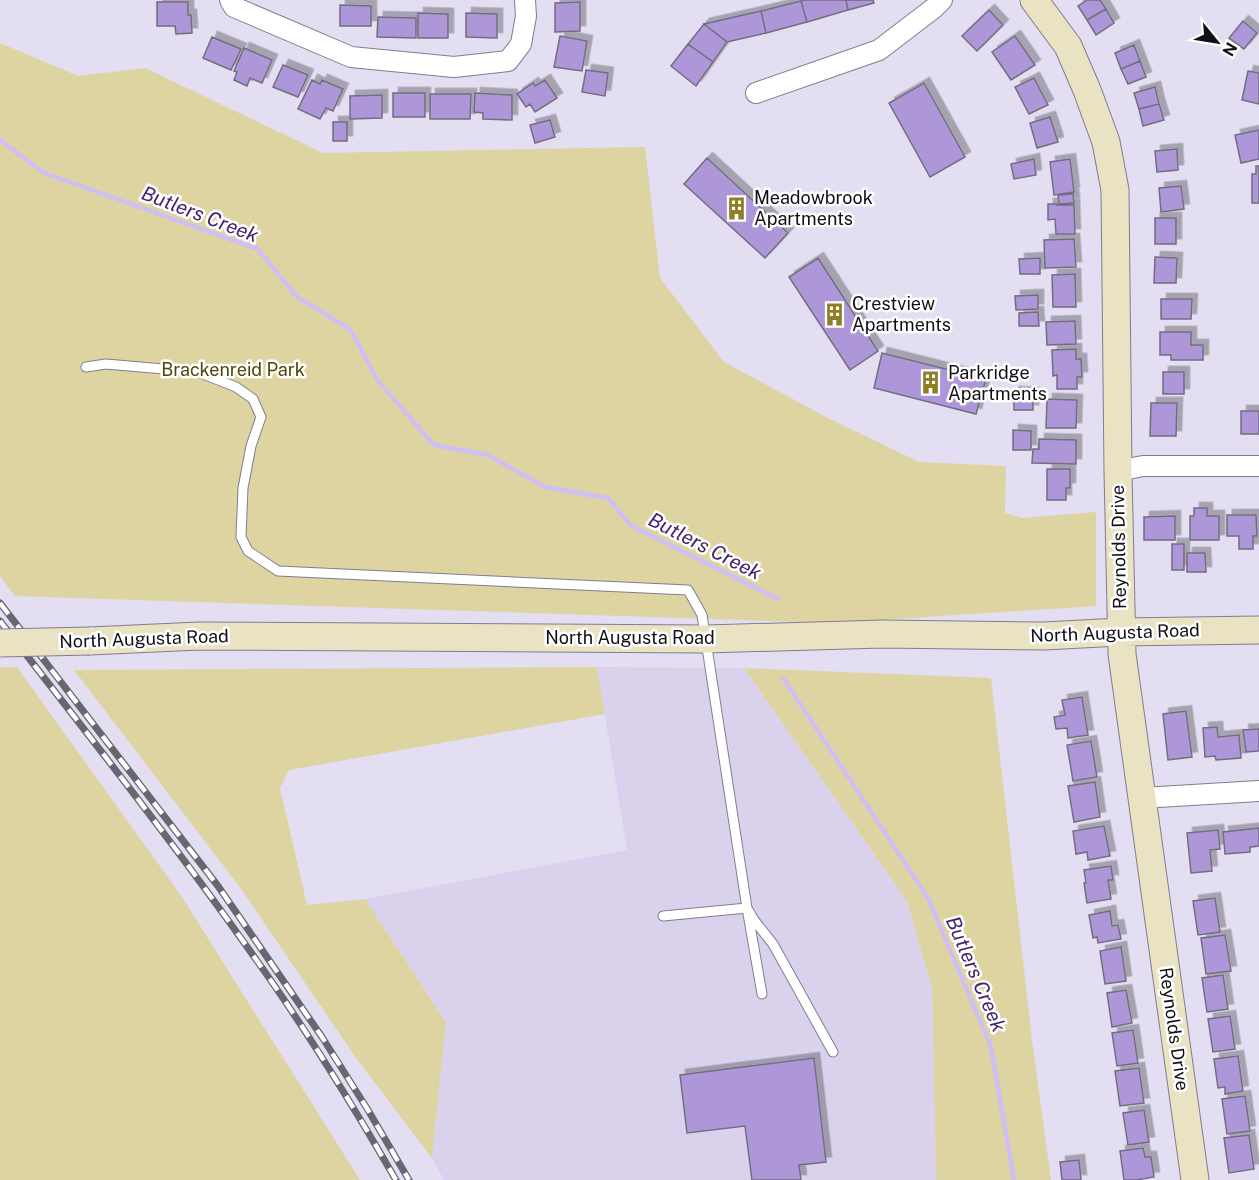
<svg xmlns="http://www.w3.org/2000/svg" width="1259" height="1180" viewBox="0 0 1259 1180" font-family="'Public Sans',sans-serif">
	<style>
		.built { fill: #dad2ec }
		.green { fill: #ded4a1 }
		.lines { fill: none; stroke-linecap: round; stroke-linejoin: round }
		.stream { stroke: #d0bff5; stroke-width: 4.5 }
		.building { fill: #ad97d9; stroke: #736e7f; stroke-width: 1.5; filter: url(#shadow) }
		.lane-casing { stroke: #827d8e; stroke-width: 11 }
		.street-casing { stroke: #827d8e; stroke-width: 22 }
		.secondary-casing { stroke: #827d8e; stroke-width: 29 }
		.lane { stroke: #fff; stroke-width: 9 }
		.street { stroke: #fff; stroke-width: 20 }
		.secondary { stroke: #e9e2c3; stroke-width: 27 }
		.rail-casing { stroke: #696571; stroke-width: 7 }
		.rail { stroke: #fff; stroke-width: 4.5; stroke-dasharray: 14; stroke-linecap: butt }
		.secondary-bridge-casing { stroke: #827d8e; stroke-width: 29; stroke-linecap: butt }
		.secondary-bridge { stroke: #e9e2c3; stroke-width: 27 }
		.labels { text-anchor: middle; stroke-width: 5; stroke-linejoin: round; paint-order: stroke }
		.poi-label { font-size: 18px; fill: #110f15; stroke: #fff; text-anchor: start }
		.park-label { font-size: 18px; fill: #504407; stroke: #fff }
		.street-label { font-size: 18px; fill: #110f15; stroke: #fff }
		.water-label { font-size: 20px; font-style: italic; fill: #442370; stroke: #fff }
	</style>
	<defs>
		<filter id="shadow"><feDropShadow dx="5.5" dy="-5.5" stdDeviation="0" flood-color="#0004"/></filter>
	</defs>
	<rect width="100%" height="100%" fill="#e3def1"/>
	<path class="built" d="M597 667 744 668 907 901 932 988 936 1180H444L432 1158 446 1022 365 899 627 850Z"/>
	<path class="green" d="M0 43 78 76 145 68 323 153 645 147 660 278 724 362 828 418 919 462 1006 466 1005 513 1022 518 1096 512V606L834 623 15 596 0 576Z
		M0 667H17L182 897 360 1180H0Z
		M597 667 605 714 289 770 280 788 307 905 365 899 446 1022 432 1158 356 1058 242 890 74 670Z
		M744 668 991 678 1032 1040 1051 1180H936L932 988 907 901Z"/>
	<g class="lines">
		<path class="stream" d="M0 140 44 173 258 249 297 297 350 329 378 381 434 445 488 455 545 487 608 498 630 525 778 599
			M783 678 928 898 991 1047 1014 1180"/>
	</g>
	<path class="building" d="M805 0H846L848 10 807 22 801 1Z
		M846 0H873L874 3 848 10Z
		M1087 0H1100L1106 9 1087 20 1078 6Z
		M801 1 807 22 766 33 761 11Z
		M157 2H188V15H191L192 33 176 34 175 26H157Z
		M580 2V31L555 32V3Z
		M340 5 371 6V26H340Z
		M1106 9 1114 23 1096 35 1087 20Z
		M989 10 1003 25 977 51 962 36Z
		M761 11 766 33 727 42 704 24Z
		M418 13 448 14V38H418Z
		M466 13 497 14V38L466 37Z
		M378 17 416 18V38L377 37Z
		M1243 21 1257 33 1244 49 1229 38Z
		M704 24 727 42 713 62 688 44Z
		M560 36 587 41 582 71 554 67Z
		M1015 36 1035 65 1011 80 992 52Z
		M212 37 241 49 231 70 203 58Z
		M688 44 713 62 696 86 671 66Z
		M1134 45 1140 61 1121 69 1115 53Z
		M244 48 272 60 262 83 250 78 247 86 234 80 237 72 234 71Z
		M1140 61 1146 77 1128 84 1121 69Z
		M283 65 308 75 298 97 273 87Z
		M586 70 608 73 605 96 582 92Z
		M1248 71 1259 73V104L1242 100Z
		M1034 78 1048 105 1029 114 1015 87Z
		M312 80 320 84 322 80 343 89 333 111 326 108 320 119 298 109Z
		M545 80 557 98 535 112 530 104 526 107 517 94 533 83 535 86Z
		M924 83 965 157 930 177 889 103Z
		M1155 87 1159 104 1139 109 1134 93Z
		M393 93H425V117H393Z
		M475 93 512 95V120L483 119V113L474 112Z
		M430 94H471L470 119H430Z
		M382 95V118L350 119V96Z
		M1159 104 1164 120 1143 126 1139 109Z
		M1050 117 1058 142 1037 148 1030 123Z
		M550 120 555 137 535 143 530 125Z
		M333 122H347V141H333Z
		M1259 130V159L1241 163 1235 135Z
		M1177 149 1178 170 1157 172 1155 151Z
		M707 158 788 233 765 258 684 184Z
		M1034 159 1036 175 1014 179 1011 164Z
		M1070 159 1074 192 1054 195 1050 162Z
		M1256 166H1259V203H1252V174H1256Z
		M1181 186 1184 209 1161 212 1159 188Z
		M1073 194 1074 203 1059 204 1058 195Z
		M1048 204H1057V205H1074L1075 234H1056L1055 219 1048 220Z
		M1155 218H1176V244H1155Z
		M1074 239 1076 267 1045 268 1044 240Z
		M1155 257 1177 258 1176 283H1154Z
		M818 258 878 351 850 370 789 277Z
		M1040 258V274H1020L1019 259Z
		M1075 274 1076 307H1053L1052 275Z
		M1038 295V309L1016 310 1015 296Z
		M1161 299H1192L1191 319H1161Z
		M1038 312 1039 326H1019V313Z
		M1075 321 1076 344 1047 345 1046 322Z
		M1160 332H1191V345H1203V360H1171V355H1160Z
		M1076 349V359H1081L1082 377H1077V389H1057V375L1053 376 1052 350Z
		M882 353 986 379 976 414 874 388Z
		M1163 372H1184V394H1163Z
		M1014 392 1033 393V410H1014Z
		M1047 399 1077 400 1076 428H1046Z
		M1151 403H1177L1176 436H1150Z
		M1241 411H1259V434H1241Z
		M1013 430 1031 431V450H1013Z
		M1039 439 1076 440V464L1032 463 1033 449H1039Z
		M1047 469H1070V488H1066V500H1047Z
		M1194 508H1207V516H1219V540H1190V516H1194Z
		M1227 515H1256L1257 536H1253V549H1239V536H1227Z
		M1175 516V540H1144V517Z
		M1172 544H1184V570H1172Z
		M1187 553H1205L1206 572H1187Z
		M1082 697 1088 735 1068 738 1067 728 1056 729 1054 717 1065 715 1062 700Z
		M1186 711 1192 757 1168 760 1163 714Z
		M1217 727 1218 737 1239 735 1241 758 1216 760 1215 756 1205 757 1203 728Z
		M1259 729V751L1246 752 1243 730Z
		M1091 741 1097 777 1073 781 1067 745Z
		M1095 782 1100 817 1074 822 1068 786Z
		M1104 826 1110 856 1088 860 1087 852 1076 854 1073 831Z
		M1259 828V846L1250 847V852L1225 854 1223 832Z
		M1218 830 1220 849 1210 850 1212 871 1191 873 1187 833Z
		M1111 866 1113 880H1108L1111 899 1087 903 1084 883H1086L1084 870Z
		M1215 898 1220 932 1198 935 1193 901Z
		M1110 911 1112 926 1118 925 1121 939 1098 943 1097 937 1093 938 1089 915Z
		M1225 935 1231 971 1206 974 1201 938Z
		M1121 947 1126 981 1105 984 1100 951Z
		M1223 975 1228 1009 1207 1012 1202 978Z
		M1126 990 1132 1023 1112 1027 1107 993Z
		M1230 1016 1235 1049 1213 1052 1208 1019Z
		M1133 1030 1138 1063 1117 1066 1112 1033Z
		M1238 1056 1243 1091 1225 1094V1087L1218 1088 1214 1059Z
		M814 1058 826 1162 799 1165 801 1180H752L745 1126 687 1133 680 1075Z
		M1139 1068 1144 1103 1120 1106 1115 1071Z
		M1245 1096 1250 1131 1227 1134 1222 1099Z
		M1144 1110 1149 1142 1128 1145 1123 1113Z
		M1249 1135 1254 1169 1229 1173 1224 1138Z
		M1143 1148 1145 1157H1151L1154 1177 1136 1180H1124L1120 1151Z
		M1079 1160 1081 1180H1062L1060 1162Z"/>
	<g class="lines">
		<defs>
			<path id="lane" d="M86 367 106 364 198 372 236 387 253 399 261 417 251 446 243 488 241 537 248 551 278 571 688 590 702 615 747 908 762 994
				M663 916 747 908 754 920 773 944 833 1052"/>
			<path id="street" d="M230 0 234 7 351 57 454 67 508 61 521 44 526 16 525 0
				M756 93 879 50 934 8 942 0
				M1118 471 1143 466H1259
				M1142 798 1259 791"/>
			<path id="secondary" d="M1034 0 1068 46 1087 90 1106 142 1115 190 1118 471 1122 654 1195 1180
				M90 641 199 636 706 639 883 634 1044 636 1120 632 1259 630"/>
		</defs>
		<use href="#lane" class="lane-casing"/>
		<use href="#street" class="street-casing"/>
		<use href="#secondary" class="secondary-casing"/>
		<use href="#lane" class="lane"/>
		<use href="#street" class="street"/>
		<use href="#secondary" class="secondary"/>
		<defs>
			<path id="rail" d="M0 603 218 886 322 1037 368 1110 409 1180
				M0 621C86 732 174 843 255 958 306 1029 352 1104 396 1180"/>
		</defs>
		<use href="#rail" class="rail-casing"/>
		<use href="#rail" class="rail"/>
		<defs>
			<path id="secondary-bridge" d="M0 643 90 641"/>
		</defs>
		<use href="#secondary-bridge" class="secondary-bridge-casing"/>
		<use href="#secondary-bridge" class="secondary-bridge"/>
	</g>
	<defs>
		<symbol id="building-bare" viewBox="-9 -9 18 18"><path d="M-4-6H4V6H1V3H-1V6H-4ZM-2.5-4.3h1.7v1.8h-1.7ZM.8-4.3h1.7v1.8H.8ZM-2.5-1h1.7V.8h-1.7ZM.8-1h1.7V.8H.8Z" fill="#8f7e24" stroke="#fff" stroke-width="2.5" paint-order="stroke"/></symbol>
	</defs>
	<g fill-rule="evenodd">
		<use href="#building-bare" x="720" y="192" width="33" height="33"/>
		<use href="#building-bare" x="818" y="298" width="33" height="33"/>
		<use href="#building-bare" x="914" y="366" width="33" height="33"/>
	</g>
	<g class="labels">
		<g class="poi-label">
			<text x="754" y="204">Meadowbrook<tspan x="754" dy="21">Apartments</tspan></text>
			<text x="852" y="310">Crestview<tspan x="852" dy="21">Apartments</tspan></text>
			<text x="948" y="379">Parkridge<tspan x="948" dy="21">Apartments</tspan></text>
		</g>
		<g class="park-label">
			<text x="233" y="376">Brackenreid Park</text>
		</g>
		<g class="street-label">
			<text transform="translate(1119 547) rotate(-91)" y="6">Reynolds Drive</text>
			<text transform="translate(1115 633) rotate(-2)" y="6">North Augusta Road</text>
			<text x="630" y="644">North Augusta Road</text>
			<text transform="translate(144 639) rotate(-2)" y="6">North Augusta Road</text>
			<text transform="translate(1174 1029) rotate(82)" y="6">Reynolds Drive</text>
		</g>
		<g class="water-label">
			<text transform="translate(200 214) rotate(21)" y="7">Butlers Creek</text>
			<text transform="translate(705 546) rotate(27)" y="7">Butlers Creek</text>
			<text transform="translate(976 974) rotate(67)" y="7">Butlers Creek</text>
		</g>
	</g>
	<g transform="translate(1217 42) rotate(120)" stroke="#ffffff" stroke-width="4.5" paint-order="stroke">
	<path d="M0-4.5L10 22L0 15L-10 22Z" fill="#110f15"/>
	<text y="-9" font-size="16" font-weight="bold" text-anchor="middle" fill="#110f15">N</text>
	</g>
</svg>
